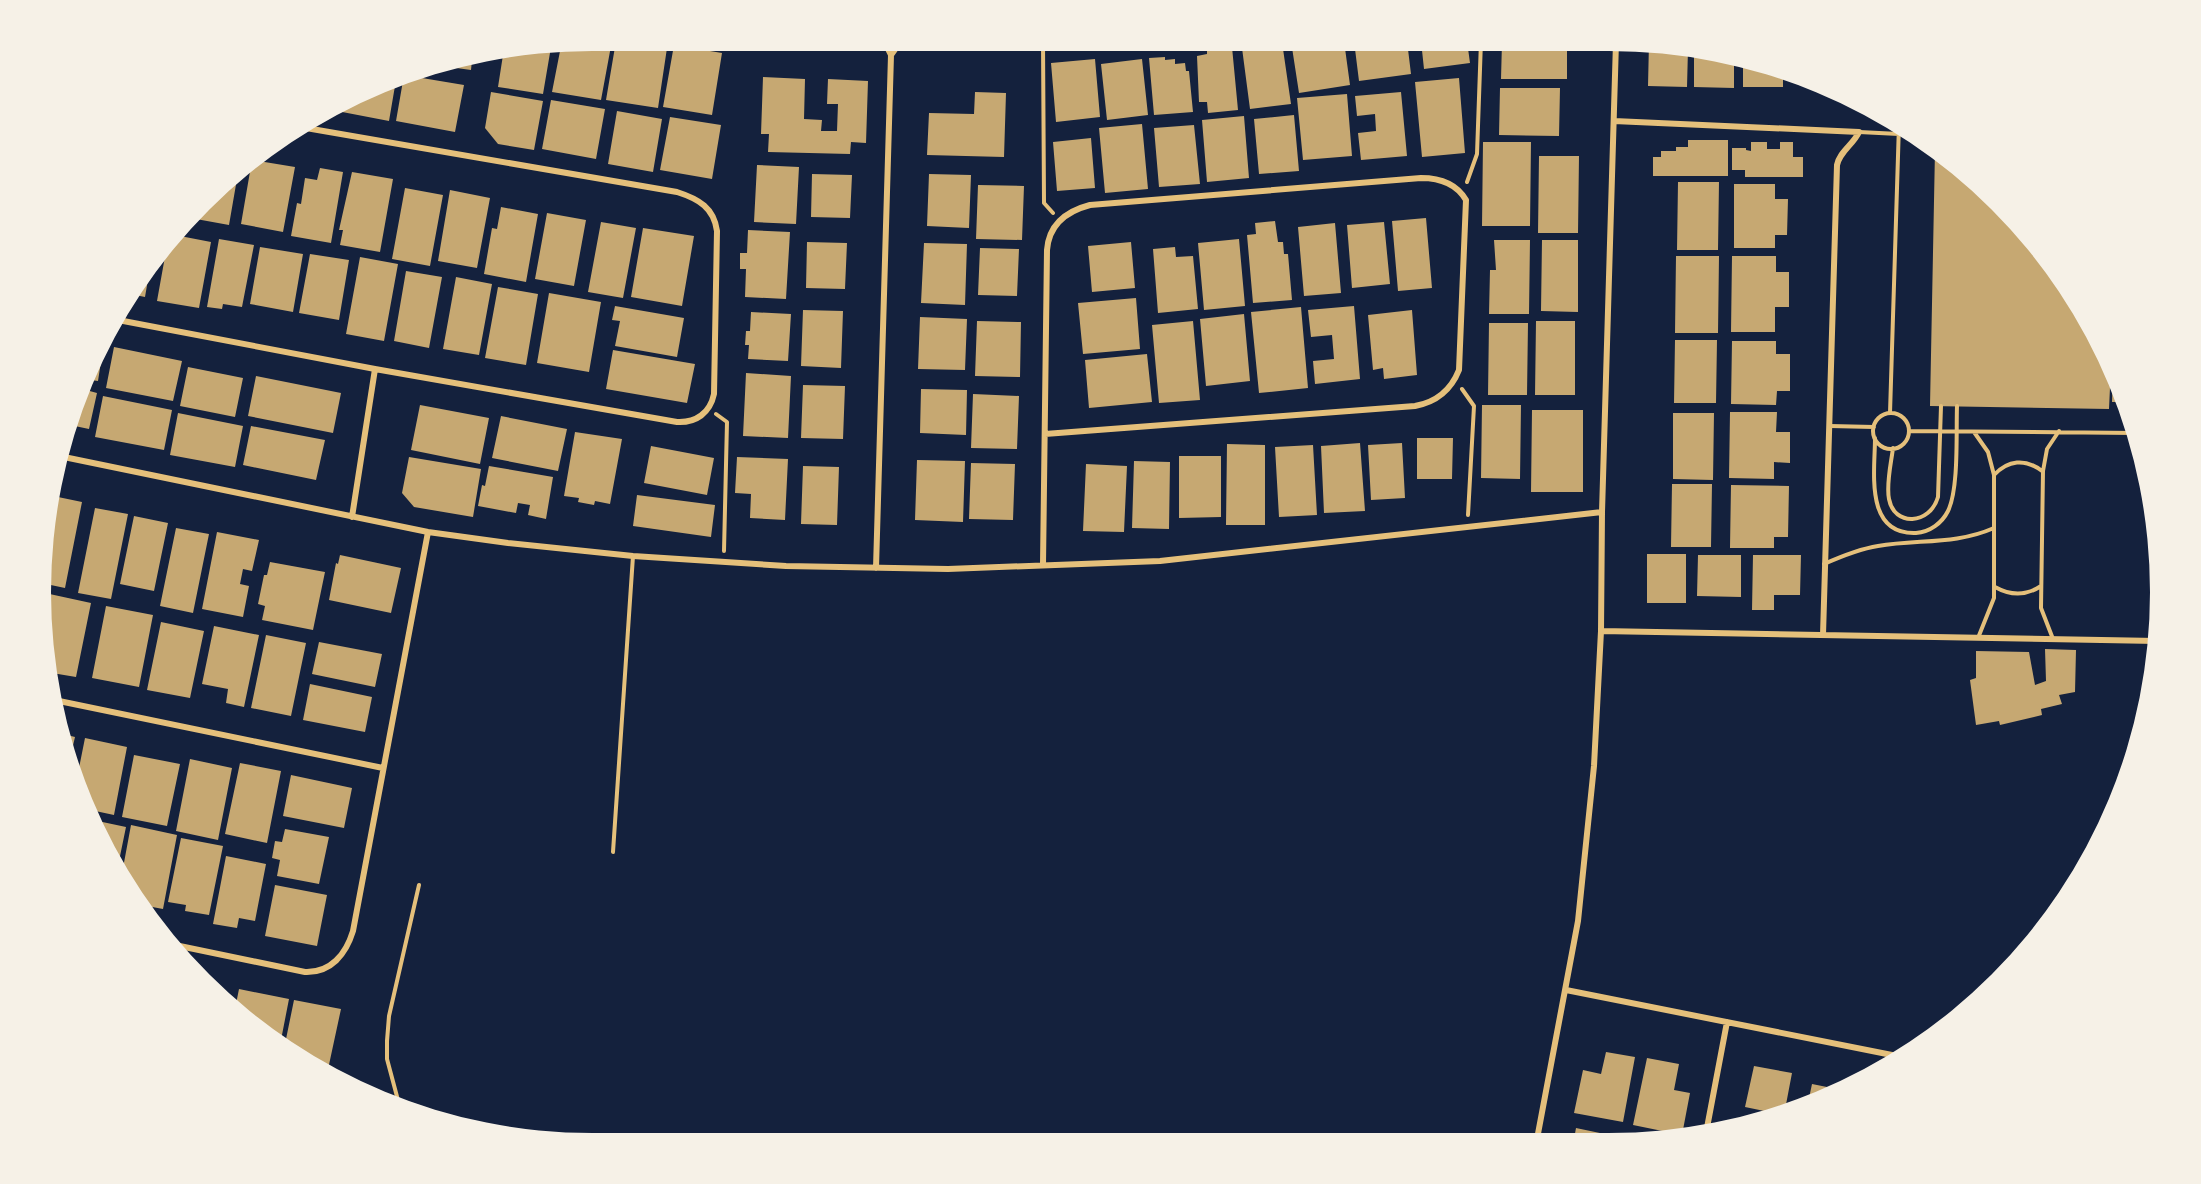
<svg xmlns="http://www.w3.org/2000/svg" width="2201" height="1184" viewBox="0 0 2201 1184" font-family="'Sofia Sans Condensed',sans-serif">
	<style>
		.building { fill: #c6a872 }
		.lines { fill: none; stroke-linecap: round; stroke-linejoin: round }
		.path { stroke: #e5c07b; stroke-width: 4 }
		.service { stroke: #e5c07b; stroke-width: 4 }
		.minor { stroke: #e5c07b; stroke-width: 6 }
	</style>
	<rect width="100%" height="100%" fill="#14213d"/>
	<path class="building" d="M616 41 667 48 658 108 606 100Z
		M1291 41H1344L1350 85 1299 93Z
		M1354 41H1407L1411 74 1359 81Z
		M1421 41H1467L1470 63 1424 69Z
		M586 42 611 46 601 100 552 92 561 46Z
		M1282 42 1291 104 1250 109 1242 48Z
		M1502 42H1567V79H1501Z
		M1649 42 1688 49 1687 87 1648 86Z
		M674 45 722 53 712 115 663 107Z
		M551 47 543 94 498 87 503 55Z
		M1232 47 1238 110 1208 113 1207 102H1199L1197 56 1207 54V50Z
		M1694 50 1734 56V88L1694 87Z
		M1165 57V60L1175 59V64L1185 63 1186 71H1189L1193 112 1154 115 1149 58Z
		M1743 58 1752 59 1783 72V87H1743Z
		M1095 59 1100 117 1056 122 1051 63Z
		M1142 59 1148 115 1107 120 1101 64Z
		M472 60 471 70 442 66V65Z
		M404 75 464 85 455 132 396 121Z
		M763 77 805 79 804 119 822 120 821 131H837L838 104H827L828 79 868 81 866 143 851 142 850 154 768 152 769 134H761Z
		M1459 78 1465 153 1422 157 1415 82Z
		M396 80 389 121 337 111Z
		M1500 88H1560L1559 136 1499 135Z
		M491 92 543 101 534 150 498 144 485 128Z
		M975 92 1006 93 1004 157 927 155 929 113 974 114Z
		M1401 92 1407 156 1361 160 1358 133 1376 131 1375 114 1357 116 1355 96Z
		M1347 94 1352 156 1303 160 1297 98Z
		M551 100 605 109 596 159 542 149Z
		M617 111 662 119 653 172 608 164Z
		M1294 115 1299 171 1259 174 1254 119Z
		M1244 116 1249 178 1207 182 1202 120Z
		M670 117 721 125 712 179 660 170Z
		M1142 124 1148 189 1105 193 1099 128Z
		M1194 125 1200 184 1159 187 1154 128Z
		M1091 138 1095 188 1057 191 1053 142Z
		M1688 140H1728V176H1653V157H1661V151H1676V147H1688Z
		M1483 142H1531L1530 226H1482Z
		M1751 142H1767V149H1780V142H1793V157H1803V177H1745V170H1732V148H1746V150L1751 151Z
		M1935 150 1972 177 2046 256 2103 348 2111 366 2109 409 1930 406Z
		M1539 156H1579L1578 233H1538Z
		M252 160 295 167 283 232 241 224Z
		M757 165 799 167 796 224 754 222Z
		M320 168 343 172 331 243 291 236 297 203 301 204 305 178 317 180Z
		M352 172 393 179 380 252 340 245 343 230H339Z
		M238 173 229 225 196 219Z
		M812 174 852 175 850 218 811 217Z
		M929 174 971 175 969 228 927 226Z
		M1678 182H1719L1718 250H1677Z
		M1734 184H1775V199H1788L1787 235H1775V248H1734Z
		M978 185 1024 186 1022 240 976 239Z
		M405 188 443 195 430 266 392 259Z
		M450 190 490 198 477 268 438 261Z
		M501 207 538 214 526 282 484 274 492 228 497 229Z
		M547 213 586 220 574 286 535 279Z
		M1426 218 1432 288 1398 291 1392 221Z
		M1275 221 1278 242H1283L1284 254H1288L1292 300 1253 303 1247 235 1256 234 1255 223Z
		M601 222 636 228 623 298 588 292Z
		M1384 222 1390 284 1352 288 1347 225Z
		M1335 223 1341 293 1304 296 1298 227Z
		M643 228 694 236 682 306 631 297Z
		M748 230 790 232 786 299 745 297 746 269H740V253H747Z
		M180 236 211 242 199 308 157 301 166 251Z
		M219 239 254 245 242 307 223 304 222 309 207 307Z
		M1239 239 1245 306 1204 310 1198 243Z
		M1494 240H1530L1529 314H1489L1490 270H1496Z
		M1542 240H1578V312L1541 311Z
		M807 242 847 243 845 289 806 288Z
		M1131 242 1135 288 1092 292 1088 246Z
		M924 243 967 244 965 305 921 303Z
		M260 247 303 254 293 312 250 304Z
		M1175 247 1176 257 1193 256 1198 309 1158 313 1153 249Z
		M980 248 1019 249 1017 296 978 295Z
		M310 254 349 260 339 320 299 313Z
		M1676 256H1719L1718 333H1675Z
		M1732 256H1776V272H1789V307H1775V332H1731Z
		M360 257 398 264 384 341 346 334Z
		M150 268 145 297 130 294 133 286Z
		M406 271 442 277 429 348 394 341Z
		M456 277 492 284 479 355 443 349Z
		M498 287 538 294 526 365 485 358Z
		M549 293 601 302 589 372 537 363Z
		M1136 298 1140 349 1083 354 1078 303Z
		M615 306 684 318 677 357 615 346 620 321 612 320Z
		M1354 306 1360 379 1315 384 1313 361 1334 359 1332 335 1311 337 1308 310Z
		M1301 307 1308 388 1259 393 1251 312Z
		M803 310 843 311 841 368 801 366Z
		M1412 310 1417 375 1384 379 1383 368 1373 370 1368 315Z
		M751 312 791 314 788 361 748 359 749 345H745L746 331H750Z
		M1244 314 1250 381 1206 386 1200 319Z
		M920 317 967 319 965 370 918 369Z
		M977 321 1021 322 1020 377 975 376Z
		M1193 321 1200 400 1159 403 1152 325Z
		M1536 321H1575V395H1535Z
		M1489 323H1528L1527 395H1488Z
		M1675 340H1717L1716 403H1674Z
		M1732 341H1776V354H1790V391H1777L1776 405 1731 404Z
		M114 347 182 361 173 401 106 388Z
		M613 350 695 364 687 403 606 389Z
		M1147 354 1152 402 1089 408 1085 360Z
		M102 355 98 381 91 380Z
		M188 367 243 378 235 417 180 406Z
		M2113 372 2116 381 2124 402H2112Z
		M746 373 791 376 788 438 743 436Z
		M256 376 341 393 333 433 248 416Z
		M803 385 845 386 843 439 801 438Z
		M921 389 967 390 966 435 920 433Z
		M86 390 97 393 89 429 70 425Z
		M973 394 1019 396 1017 449 971 448Z
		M103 396 172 410 164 450 95 437Z
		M420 405 489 418 480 464 411 450Z
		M1482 405H1521L1520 479 1481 478Z
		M1532 410H1583V492H1531Z
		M1730 412H1777L1776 432H1790V463L1774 462V479L1729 478Z
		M178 413 243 426 235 467 170 455Z
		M1673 413H1714L1713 480 1673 479Z
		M501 416 567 429 558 471 492 458Z
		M251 426 325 440 316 480 243 465Z
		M575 432 622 439 610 504 595 501 594 505 578 502 579 498 564 496Z
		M1417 438H1453L1452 479H1417Z
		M1360 443 1365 511 1324 513 1321 446Z
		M1402 443 1405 498 1371 500 1368 445Z
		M1227 444 1265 445V525H1226Z
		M1313 445 1317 515 1279 517 1275 447Z
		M651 446 714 458 707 495 644 483Z
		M1179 456H1221V517L1179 518Z
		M409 457 481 469 473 517 414 507 402 493Z
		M737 457 788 459 785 520 750 518 751 494 735 493Z
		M917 460 965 461 963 522 915 520Z
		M1134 461 1170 462 1169 529 1132 528Z
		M971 463 1015 464 1013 520 969 519Z
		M1086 464 1127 466 1124 532 1083 531Z
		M489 466 553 477 546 519 528 515 530 505 518 503 516 513 478 506 482 485 485 486Z
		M803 466 839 467 837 525 801 524Z
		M1672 484H1712L1711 547H1671Z
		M1731 485 1789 486 1788 537H1774V548H1730Z
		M637 495 715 505 711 537 633 526Z
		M58 497 82 502 65 588 46 584 54 508Z
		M95 508 128 514 111 599 78 593Z
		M134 516 168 523 154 591 120 584Z
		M176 528 209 534 193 613 160 606Z
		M217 532 259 540 252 571 243 569 240 584 249 586 243 617 202 609Z
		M1647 554H1686V603H1647Z
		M340 555 401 568 391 613 329 600 336 563 338 564Z
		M1698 555H1741V597L1697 596Z
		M1753 555H1801L1800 595H1774V610H1752Z
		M270 562 325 572 313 630 262 620 265 606 258 604 264 575H267Z
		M45 593 91 603 76 677 52 673 42 628Z
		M106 606 153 615 139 687 92 678Z
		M161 622 204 631 190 698 147 690Z
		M214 626 259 635 244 707 226 703 228 689 202 684Z
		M266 635 306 643 291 716 251 708Z
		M319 642 382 654 375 687 312 674Z
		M2045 649 2076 650 2075 692 2059 695 2062 704 2041 709 2042 715 2000 725 1999 721 1976 725 1970 680 1976 678V651L2029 652 2035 685 2046 681Z
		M310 684 372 697 365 732 303 720Z
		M67 735 75 737 71 754 68 741Z
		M85 738 127 747 114 815 86 809 83 803 77 778Z
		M134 755 180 764 167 826 122 817Z
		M190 759 232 768 218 840 176 831Z
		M240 763 281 771 267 843 225 834Z
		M291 775 352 788 344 828 283 816Z
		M93 820 126 827 119 861Z
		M131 825 177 835 163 909 147 906 123 868Z
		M285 829 329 837 319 884 277 876 280 860 272 858 275 841 282 842Z
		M181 838 223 846 209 915 185 911 186 905 168 902Z
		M226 856 266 864 255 921 239 918 237 928 213 924Z
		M275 885 327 895 317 946 265 936Z
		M239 989 289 999 281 1040 236 1004Z
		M294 1000 341 1009 327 1074 317 1070 285 1044Z
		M1606 1052 1635 1057 1623 1122 1574 1113 1583 1070 1601 1074Z
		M1647 1058 1679 1064 1674 1090 1690 1093 1682 1135 1633 1125Z
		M1754 1066 1792 1073 1784 1115 1745 1107Z
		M1812 1084 1837 1089 1808 1103Z
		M1576 1128 1619 1137V1139H1574Z"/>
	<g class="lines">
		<path class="path" d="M1043 41 1044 203 1053 213
			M1467 182 1477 154 1481 41
			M1462 389 1474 406 1468 515
			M716 414 727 422 724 551"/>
		<path class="service" d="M1859 132 1899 134
			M1890 413 1899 124
			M1873 431a18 18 0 1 1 36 0a18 18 0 1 1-36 0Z
			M1830 426 1874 427
			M1909 431 2136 433
			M1974 432 1988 452 1994 475V598L1978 638
			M1875 438C1875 471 1864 535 1916 533 1930 532 1942 523 1948 511 1959 488 1956 433 1957 406
			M1893 448C1891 464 1886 484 1889 499 1894 527 1930 525 1938 497L1941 406
			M1994 475C2008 460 2025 458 2042 471
			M1824 564C1842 556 1859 549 1878 546 1919 539 1955 545 1994 528
			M1995 587C2011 596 2026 596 2041 586
			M2053 639 2041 608 2043 471 2047 449 2059 431
			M613 852 633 556
			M399 1104 387 1059V1041L389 1016 419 885"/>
		<path class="minor" d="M891 55 901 41
			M1614 121 1859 132C1853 145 1840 151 1837 165L1823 635
			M118 320 375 369 677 422C696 423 710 413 714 394L717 231C714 208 699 199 677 192L306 128
			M59 456 428 532 508 543 633 556 786 566 948 569 1160 561 1602 512
			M352 517 375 369
			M1043 565 1047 250C1049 224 1067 211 1090 205L1421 178C1440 178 1456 183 1466 200L1459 370C1451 390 1437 402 1415 406L1045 434
			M876 568 891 55 884 41
			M1601 631 2157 641
			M59 701 383 768
			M170 944 305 972C331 973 346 954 353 931L428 532
			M1566 990 1902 1057
			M1706 1133 1727 1022
			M1537 1139 1578 921 1594 766 1601 631 1602 512 1616 42"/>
	</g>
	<path d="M0 0H2201V1184H0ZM592 51H1609A541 541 0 0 1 2150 592V592A541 541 0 0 1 1609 1133H592A541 541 0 0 1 51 592V592A541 541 0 0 1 592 51Z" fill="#f6f1e7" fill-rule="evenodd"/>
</svg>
